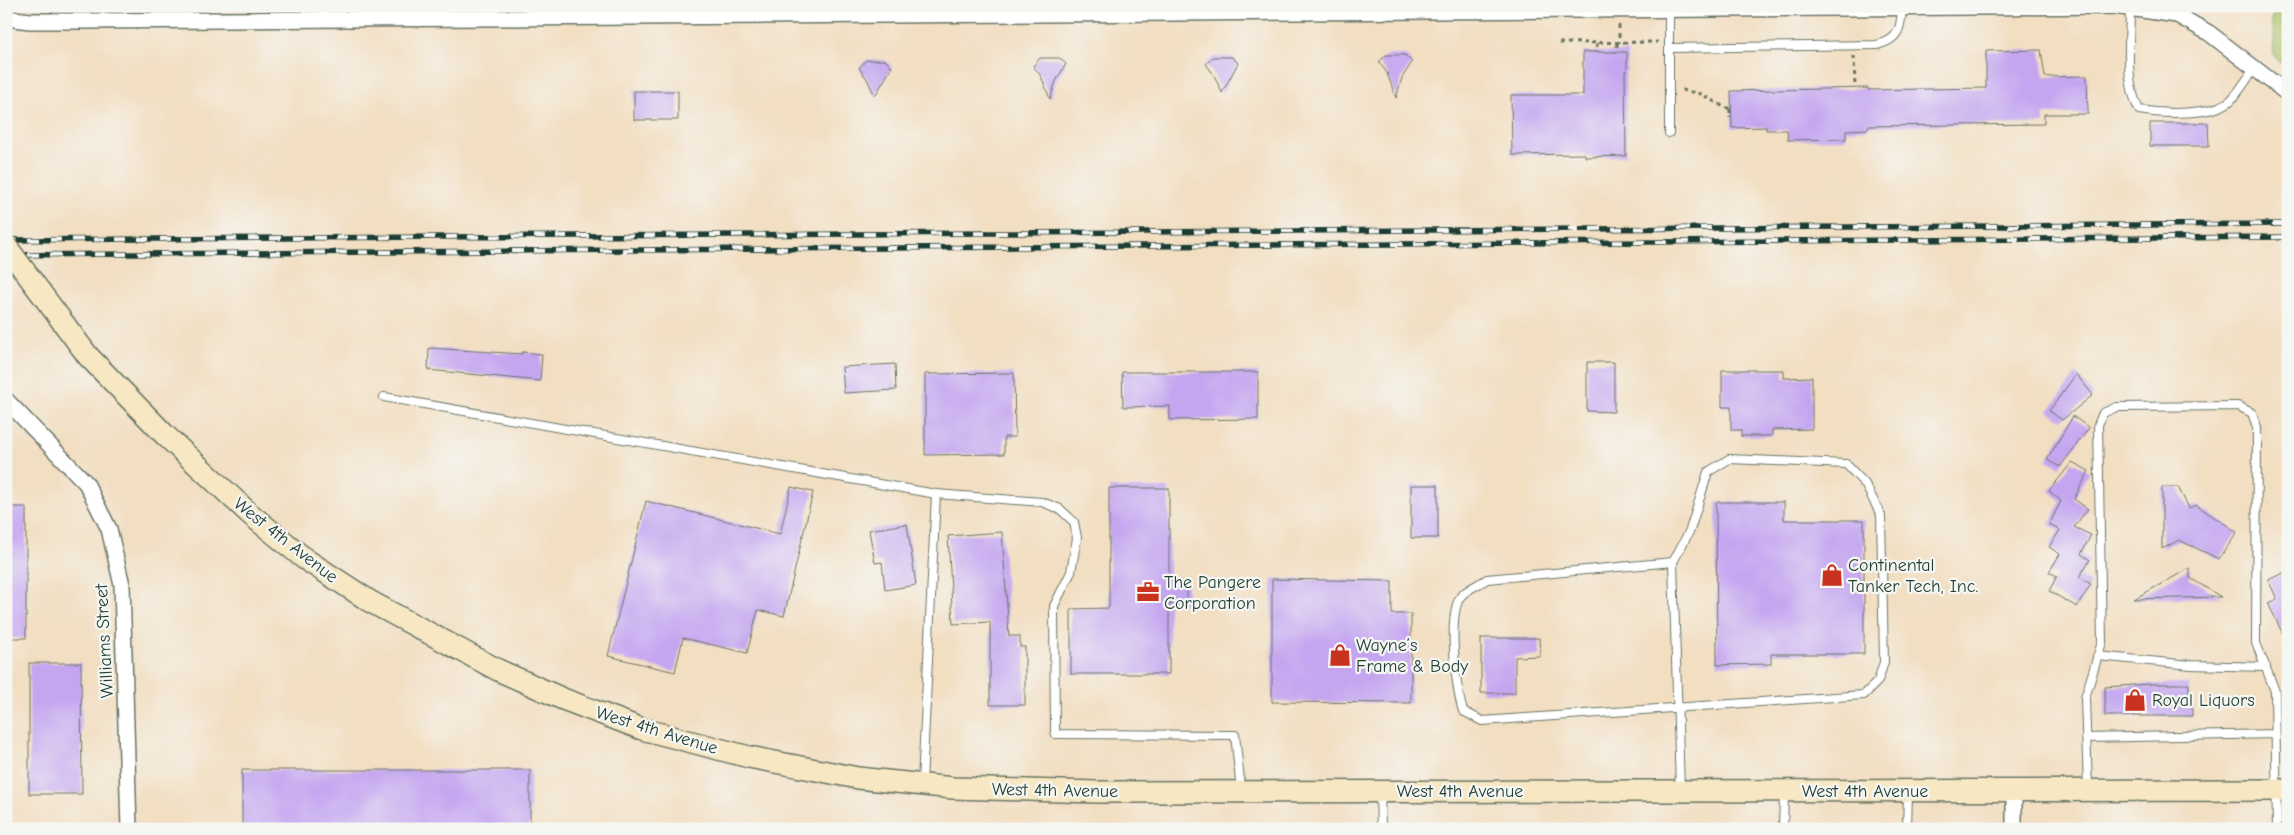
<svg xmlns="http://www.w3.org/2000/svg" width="2294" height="835" viewBox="0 0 2294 835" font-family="'Comic Neue',sans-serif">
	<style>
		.green { fill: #a9c167; stroke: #647f4e }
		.building { fill: #c4a6f0 }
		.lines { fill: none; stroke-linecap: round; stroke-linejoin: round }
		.service-casing { stroke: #697565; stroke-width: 10 }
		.minor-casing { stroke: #697565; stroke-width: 18 }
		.secondary-casing { stroke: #697565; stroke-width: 24 }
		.path { stroke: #697565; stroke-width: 3; stroke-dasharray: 4 4; stroke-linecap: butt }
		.service { stroke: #fff; stroke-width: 8 }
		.minor { stroke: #fff; stroke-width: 15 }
		.secondary { stroke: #f7e8c3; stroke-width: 21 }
		.rail-casing { stroke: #1f3d34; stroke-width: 5.5 }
		.rail { stroke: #f6f6f2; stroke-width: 4; stroke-dasharray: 11; stroke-linecap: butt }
		.secondary-bridge-casing { stroke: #697565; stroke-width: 24; stroke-linecap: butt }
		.secondary-bridge { stroke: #f7e8c3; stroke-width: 21 }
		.labels { text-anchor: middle; stroke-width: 4.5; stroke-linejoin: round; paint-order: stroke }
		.street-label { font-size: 18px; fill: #1f3d34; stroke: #f6f6f2 }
		.poi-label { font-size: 18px; fill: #1f3d34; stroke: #f6f6f2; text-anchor: start }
	</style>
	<rect width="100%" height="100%" fill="#f6f6f2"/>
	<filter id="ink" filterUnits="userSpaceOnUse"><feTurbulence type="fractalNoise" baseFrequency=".02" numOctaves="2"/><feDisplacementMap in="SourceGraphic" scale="10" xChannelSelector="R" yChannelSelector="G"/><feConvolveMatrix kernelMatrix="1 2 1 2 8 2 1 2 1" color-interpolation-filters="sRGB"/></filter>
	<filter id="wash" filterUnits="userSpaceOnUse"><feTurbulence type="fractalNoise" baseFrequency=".0096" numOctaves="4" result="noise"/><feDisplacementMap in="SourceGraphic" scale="20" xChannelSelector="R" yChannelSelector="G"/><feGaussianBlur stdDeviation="1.12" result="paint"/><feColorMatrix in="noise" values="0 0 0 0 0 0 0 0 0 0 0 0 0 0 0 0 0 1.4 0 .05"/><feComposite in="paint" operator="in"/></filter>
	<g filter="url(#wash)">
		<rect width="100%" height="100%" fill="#f2dec1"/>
		<path class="green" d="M2280 12 2288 14 2286 38 2288 61 2282 63C2270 56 2274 49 2274 38 2275 29 2267 26 2273 15Z"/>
		<g id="blocks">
			<path class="building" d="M2041 50 2045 77 2087 76 2088 114H2044V124L1868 126V129L1846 130V139L1788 140 1787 130H1766V127L1732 128 1731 91 1868 88V90L1986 88V51Z
				M1583 52H1627V71H1625L1626 156 1585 157V154L1512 155 1511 95H1583Z
				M1386 55H1405L1412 62 1402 78 1396 98 1387 73 1379 62Z
				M1213 57H1232L1238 63 1222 93 1214 75 1206 64Z
				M1040 58H1059L1066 64 1056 81 1050 99 1041 76 1033 66Z
				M866 60H885L892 67 875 96 867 79 859 68Z
				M634 91H678V120H634Z
				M2150 123H2208L2209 146H2150Z
				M429 348 522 354V352L542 354 540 381 428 370Z
				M1587 362H1614V412L1587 411Z
				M895 364 896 390 844 393 842 367Z
				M1722 370H1784V378L1812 377V429L1772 430V436H1741V430H1731V407H1722Z
				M1122 372H1258V419L1170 420V406L1123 407Z
				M1014 373 1015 437H1004V454L925 455V374Z
				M2076 374 2093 395 2062 420 2049 411Z
				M2073 416 2089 428 2060 467 2047 460Z
				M2072 462 2089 471 2074 499 2088 509 2074 527 2091 535 2081 554 2090 560 2079 577 2091 584 2077 607 2049 591 2057 576 2049 572 2060 554 2049 547 2060 530 2049 525 2061 501 2049 491Z
				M1411 485H1438V538H1411Z
				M791 487 813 492 784 616 758 610 747 653 683 638 675 672 608 656 646 501 780 534Z
				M2162 487H2178L2189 508 2196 505 2237 532 2219 559 2179 540 2162 549Z
				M1109 488H1169V581H1187V604H1169V674H1071V609L1109 608Z
				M1716 502H1784V520H1864V654H1771V664L1717 665Z
				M6 507H26V638H6Z
				M907 524 916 585 885 590 882 562 875 563 869 530Z
				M1002 532 1009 636H1020V647H1025V705H990V622L953 624 948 536Z
				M2190 568V578L2221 597 2134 599Z
				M2288 571V645L2268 603 2277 599 2268 580Z
				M1272 579 1392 581V614H1411V703L1272 702Z
				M1481 638H1539L1540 656 1515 657V693H1481Z
				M29 663H81L82 794H29Z
				M2148 684H2189V699H2192V716H2105V687Z
				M242 770H530V829H242Z"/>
		</g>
	</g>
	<g filter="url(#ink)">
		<use href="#blocks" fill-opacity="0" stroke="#697565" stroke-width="1"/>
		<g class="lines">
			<defs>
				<path id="service" d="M2130 9C2130 41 2124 80 2139 110 2162 114 2214 116 2231 100 2240 91 2247 78 2255 68
					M375 19V6
					M1669 48 1877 45C1899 40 1901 28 1902 8
					M1669 133V9
					M384 397 936 494
					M1673 562 1487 579C1480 584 1467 589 1461 596 1447 614 1456 689 1463 711L1482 721 1864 695 1878 681 1884 662 1881 515 1865 484 1846 464 1729 459 1708 472 1690 530 1673 562 1680 789
					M2097 656 2191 665 2266 667
					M2086 738 2276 734
					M922 783 936 494 1042 502 1060 509 1074 522 1077 538 1071 572 1054 606 1055 734 1235 735 1241 790
					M2088 788 2085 698 2102 642 2098 425 2103 413 2117 407 2238 406 2252 413 2257 427 2256 643 2275 691 2277 829
					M1380 793 1381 829
					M1783 829 1784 793
					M1907 829 1908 793"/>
				<path id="minor" d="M6 18 30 21H84L2115 6 2177 15 2209 33 2288 94
					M6 400 86 483 109 529 122 585 129 829
					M2014 791V829"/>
				<path id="secondary" d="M88 356 165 435 250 514 305 559 371 602 498 670 563 699 642 729 749 757 858 778 953 788 1097 792 2288 790"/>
			</defs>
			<use href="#service" class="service-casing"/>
			<use href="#minor" class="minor-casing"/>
			<use href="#secondary" class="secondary-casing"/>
			<path class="path" d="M1619 25V43
				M1559 43 1658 42
				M1597 43V52
				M1617 43V52
				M1854 56 1855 88
				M1682 90 1701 94 1724 107 1732 109
				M1730 109V118"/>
			<use href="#service" class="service"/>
			<use href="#minor" class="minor"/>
			<use href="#secondary" class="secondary"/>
			<defs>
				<path id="rail" d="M6 240 2288 224
					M6 255 2288 237"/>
			</defs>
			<use href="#rail" class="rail-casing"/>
			<use href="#rail" class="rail"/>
			<defs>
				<path id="secondary-bridge" d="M6 246 88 356"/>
			</defs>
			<use href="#secondary-bridge" class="secondary-bridge-casing"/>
			<use href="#secondary-bridge" class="secondary-bridge"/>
		</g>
	</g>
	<defs>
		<symbol id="shop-bare" viewBox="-9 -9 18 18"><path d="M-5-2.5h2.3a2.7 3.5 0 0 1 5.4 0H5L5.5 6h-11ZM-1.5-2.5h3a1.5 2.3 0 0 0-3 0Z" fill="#c8321e" stroke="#f6f6f2" stroke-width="2.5" paint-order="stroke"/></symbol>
		<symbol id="office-bare" viewBox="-9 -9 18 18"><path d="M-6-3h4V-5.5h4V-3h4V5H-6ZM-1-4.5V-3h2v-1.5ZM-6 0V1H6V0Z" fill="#c8321e" stroke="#f6f6f2" stroke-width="2.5" paint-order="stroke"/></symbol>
	</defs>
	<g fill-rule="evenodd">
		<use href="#shop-bare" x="1816" y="559" width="32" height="32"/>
		<use href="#office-bare" x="1132" y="576" width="32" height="32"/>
		<use href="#shop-bare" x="1324" y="639" width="32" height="32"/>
		<use href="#shop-bare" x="2119" y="684" width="32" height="32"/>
	</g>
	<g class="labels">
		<g class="street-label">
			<text transform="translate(286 540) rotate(38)" y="6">West 4th Avenue</text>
			<text transform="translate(104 641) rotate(-93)" y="6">Williams Street</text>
			<text transform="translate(657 730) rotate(17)" y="6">West 4th Avenue</text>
			<text transform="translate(1055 790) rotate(1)" y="6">West 4th Avenue</text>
			<text x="1460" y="797">West 4th Avenue</text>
			<text x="1865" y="797">West 4th Avenue</text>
		</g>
		<g class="poi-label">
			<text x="1848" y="571">Continental<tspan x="1848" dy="21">Tanker Tech, Inc.</tspan></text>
			<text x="1164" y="588">The Pangere<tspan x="1164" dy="21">Corporation</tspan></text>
			<text x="1356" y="651">Wayne’s<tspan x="1356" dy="21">Frame &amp; Body</tspan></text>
			<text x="2152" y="706">Royal Liquors</text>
		</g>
	</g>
	<rect width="2294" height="835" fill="none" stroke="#f6f6f2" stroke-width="25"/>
</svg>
